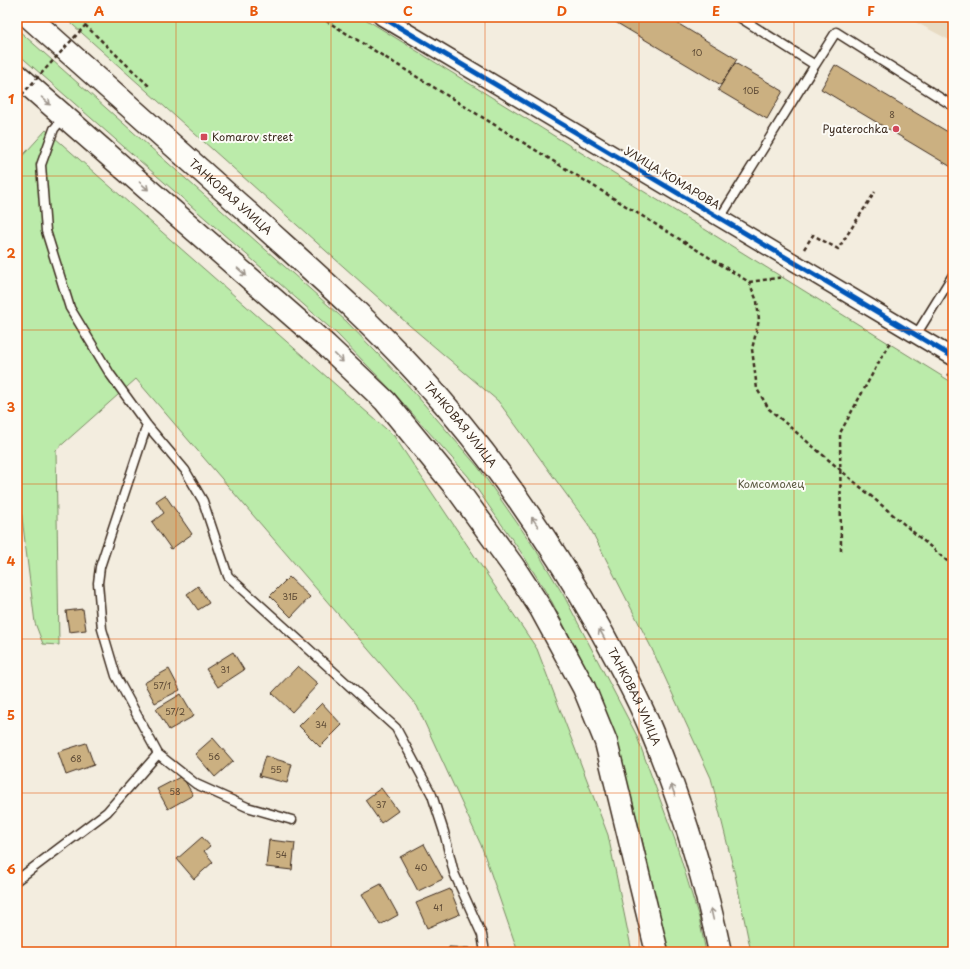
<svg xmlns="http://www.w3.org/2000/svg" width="970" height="969" viewBox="0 0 970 969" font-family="'Playpen Sans',sans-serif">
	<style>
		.built { fill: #e7dbc3 }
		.green { fill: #bbebaa; stroke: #7b8a64 }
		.building { fill: #cbb081; stroke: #3b2a1e }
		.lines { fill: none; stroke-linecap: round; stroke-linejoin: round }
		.service-casing { stroke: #3b2a1e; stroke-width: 11 }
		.minor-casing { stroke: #3b2a1e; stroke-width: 19 }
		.secondary-casing { stroke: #3b2a1e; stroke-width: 25 }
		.path { stroke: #3b2a1e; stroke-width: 2.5; stroke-dasharray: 4 3; stroke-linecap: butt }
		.service { stroke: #fdfcf7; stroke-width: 8 }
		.minor { stroke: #fdfcf7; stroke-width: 16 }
		.secondary { stroke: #fdfcf7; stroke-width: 22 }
		.path-bridge { stroke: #3b2a1e; stroke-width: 2.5; stroke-dasharray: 4 3; stroke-linecap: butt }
		.cycleway-casing { stroke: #fdfcf7; stroke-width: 8 }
		.cycleway { stroke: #0057b8; stroke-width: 5 }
		.oneway { stroke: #9c938a }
		.grid { fill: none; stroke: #e8590c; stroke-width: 1; stroke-opacity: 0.55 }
		.poi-dot { fill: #d1495b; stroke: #fdfcf7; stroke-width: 1.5 }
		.labels { text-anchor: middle; stroke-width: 4; stroke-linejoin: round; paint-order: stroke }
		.number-label { font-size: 9px; fill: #5f4c37 }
		.poi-label { font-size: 11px; fill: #3b2a1e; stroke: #fdfcf7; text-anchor: end }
		.street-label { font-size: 11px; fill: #3b2a1e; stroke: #fdfcf7 }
		.park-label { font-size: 11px; fill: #5b5a41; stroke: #fdfcf7 }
		.neatline { fill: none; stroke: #e8590c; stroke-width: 1.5 }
		.grid-label { font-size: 13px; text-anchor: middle; font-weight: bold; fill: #e8590c }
	</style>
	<rect width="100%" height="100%" fill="#f3eddf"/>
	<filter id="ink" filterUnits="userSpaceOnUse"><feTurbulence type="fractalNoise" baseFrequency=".025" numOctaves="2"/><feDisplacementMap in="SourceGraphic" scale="8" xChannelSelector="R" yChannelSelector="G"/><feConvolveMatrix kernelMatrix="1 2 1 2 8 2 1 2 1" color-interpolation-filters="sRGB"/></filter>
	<g filter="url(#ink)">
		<path class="built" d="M906 17H953V42Z"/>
		<path class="green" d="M64 17H362L953 383V952H751L736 879 711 778 651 647 588 524 498 401 409 325Z
			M17 29 346 321 405 382 478 467 536 550 564 596 636 734 675 840 699 918 706 952H666L641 834 615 739 594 684 552 602 525 558 468 476 394 393 337 334 17 53Z
			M46 130 394 436 537 649 608 835 632 952H518L481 845 417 706 136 379 56 450 59 645 43 644 35 623 17 477V162Z"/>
		<path class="building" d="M607 17H667L737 59 721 85Z
			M735 63 783 91 767 119 718 90Z
			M835 65 953 135V168L821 89Z
			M165 495 192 534 171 549 152 522 164 513 156 501Z
			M289 577 310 597 291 617 270 596Z
			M198 586 209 603 198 610 187 594Z
			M83 609 86 630 69 632 66 611Z
			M233 652 244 670 218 687 206 669Z
			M298 666 318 684 292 712 272 693Z
			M169 669 180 690 155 703 144 683Z
			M181 694 194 716 169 730 156 709Z
			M322 703 342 725 320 747 299 726Z
			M213 738 233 761 215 777 195 754Z
			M86 743 94 765 66 775 58 752Z
			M265 756 292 764 287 783 259 776Z
			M182 776 193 795 168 809 157 789Z
			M381 788 398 811 381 823 365 800Z
			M202 837 210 846 204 851 213 862 194 879 177 859Z
			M269 840 295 843 292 870 266 867Z
			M424 844 443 879 418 891 400 857Z
			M381 884 398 915 380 925 362 894Z
			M450 889 460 914 427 928 416 903Z
			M449 947 469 948V952H448Z"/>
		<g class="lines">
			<defs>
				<path id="service" d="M815 65 836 32 953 106
					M64 117 54 129 41 165 46 231 70 308 110 374 147 425 185 470 203 501 228 576 396 728 432 795 444 832 454 873 482 935 485 952
					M720 218 815 65 739 17
					M916 335 953 275
					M147 425 100 567 98 583 102 629 116 676 158 754 196 784 247 807 292 820
					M17 880 107 812 158 754"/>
				<path id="minor" d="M382 17 953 357"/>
				<g id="secondary">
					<path id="s1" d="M29 17C104 83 178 150 252 216 308 267 365 316 416 372 488 450 548 537 600 629 618 662 637 695 651 730 681 802 704 876 720 952"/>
					<path d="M17 75 326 345 385 401 457 489 513 566 541 609 584 688 606 742 657 952"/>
				</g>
			</defs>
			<use href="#service" class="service-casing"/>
			<use href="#minor" class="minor-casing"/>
			<use href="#secondary" class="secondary-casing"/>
			<path class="path" d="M320 17 749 282 757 301 759 320 752 349 757 389 769 409 953 566
				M85 25 150 87
				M804 249 813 235 838 249 875 192
				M749 282 784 277
				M948 374 953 378
				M841 551 840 433 891 340"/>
			<use href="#service" class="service"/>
			<use href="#minor" class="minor"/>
			<use href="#secondary" class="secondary"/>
			<path class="path-bridge" d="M17 100 93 17"/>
			<defs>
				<path id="cycleway" d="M382 17 953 357"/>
			</defs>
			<use href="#cycleway" class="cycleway-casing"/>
			<use href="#cycleway" class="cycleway"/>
		</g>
		<defs><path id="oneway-shaft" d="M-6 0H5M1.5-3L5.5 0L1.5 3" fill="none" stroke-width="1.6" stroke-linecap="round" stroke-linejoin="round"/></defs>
		<g class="oneway">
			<use href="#oneway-shaft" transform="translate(46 101) rotate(41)"/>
			<use href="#oneway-shaft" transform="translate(144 186) rotate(41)"/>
			<use href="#oneway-shaft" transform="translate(242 272) rotate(41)"/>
			<use href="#oneway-shaft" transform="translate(339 358) rotate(44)"/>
			<use href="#oneway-shaft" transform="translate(535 522) rotate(-125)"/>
			<use href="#oneway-shaft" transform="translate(602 634) rotate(-119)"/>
			<use href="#oneway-shaft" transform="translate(673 790) rotate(-110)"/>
			<use href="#oneway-shaft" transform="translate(712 914) rotate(-103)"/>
		</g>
	</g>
	<path class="grid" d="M176 17V952M331 17V952M485 17V952M639 17V952M794 17V952M17 176H953M17 330H953M17 484H953M17 639H953M17 793H953"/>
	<g class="poi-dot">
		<circle cx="896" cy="129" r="4"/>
		<rect x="200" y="133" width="8" height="8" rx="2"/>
	</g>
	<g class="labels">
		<g class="number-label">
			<text x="697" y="56">10</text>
			<text x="751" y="94">10Б</text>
			<text x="892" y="118">8</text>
			<text x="290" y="600">31Б</text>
			<text x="225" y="673">31</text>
			<text x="162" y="689">57/1</text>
			<text x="175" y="715">57/2</text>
			<text x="321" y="728">34</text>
			<text x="214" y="760">56</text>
			<text x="76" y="762">68</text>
			<text x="276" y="773">55</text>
			<text x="175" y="795">58</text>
			<text x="381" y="808">37</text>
			<text x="281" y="858">54</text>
			<text x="421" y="871">40</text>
			<text x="438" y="911">41</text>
		</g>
		<g class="poi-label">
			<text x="888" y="133">Pyaterochka</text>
			<text x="212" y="141" text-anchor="start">Komarov street</text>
		</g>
		<g class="street-label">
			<text transform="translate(672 178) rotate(31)" y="4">УЛИЦА КОМАРОВА</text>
			<text dy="4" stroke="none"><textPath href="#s1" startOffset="270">ТАНКОВАЯ УЛИЦА</textPath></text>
			<text dy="4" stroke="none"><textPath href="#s1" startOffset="594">ТАНКОВАЯ УЛИЦА</textPath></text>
			<text dy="4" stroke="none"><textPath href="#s1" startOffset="918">ТАНКОВАЯ УЛИЦА</textPath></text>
		</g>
		<g class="park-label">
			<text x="771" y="488">Комсомолец</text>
		</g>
	</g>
	<rect width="970" height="969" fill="none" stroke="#fdfcf7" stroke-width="44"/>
	<rect x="22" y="22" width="926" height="925" class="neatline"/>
	<g class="grid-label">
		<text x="99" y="16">A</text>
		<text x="254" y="16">B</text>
		<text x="408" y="16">C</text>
		<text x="562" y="16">D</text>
		<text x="716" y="16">E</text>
		<text x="871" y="16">F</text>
		<text x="11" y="104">1</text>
		<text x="11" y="258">2</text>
		<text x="11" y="412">3</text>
		<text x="11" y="566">4</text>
		<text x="11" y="720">5</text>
		<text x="11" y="874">6</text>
	</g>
</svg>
